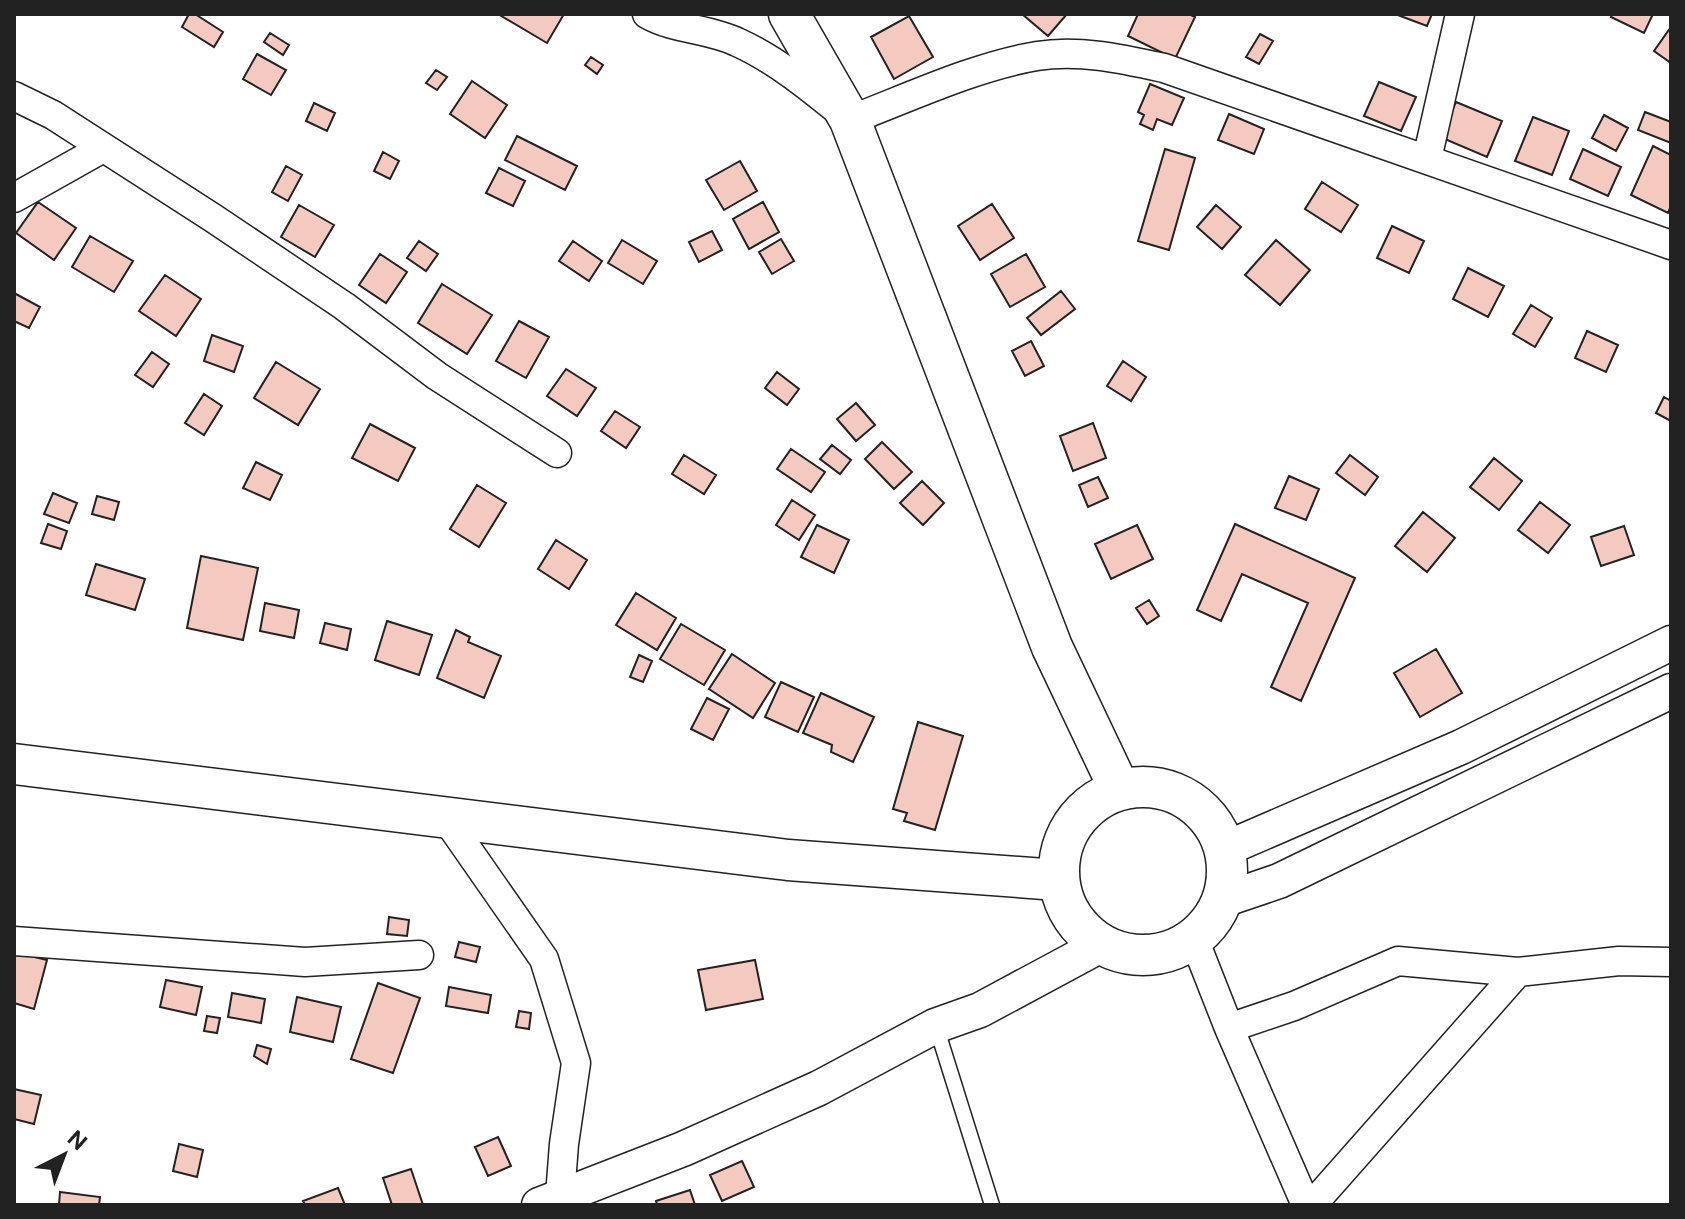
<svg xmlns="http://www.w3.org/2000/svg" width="1685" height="1219" viewBox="0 0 1685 1219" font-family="'Public Sans',sans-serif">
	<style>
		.building { fill: #f3c9c0; stroke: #222; stroke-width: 2 }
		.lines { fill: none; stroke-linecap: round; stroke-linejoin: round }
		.service-casing { stroke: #222; stroke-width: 17 }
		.minor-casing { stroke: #222; stroke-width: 31 }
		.tertiary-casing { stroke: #222; stroke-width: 37 }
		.secondary-casing { stroke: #222; stroke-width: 43 }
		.service { stroke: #fff; stroke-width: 14 }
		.minor { stroke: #fff; stroke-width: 28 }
		.tertiary { stroke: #fff; stroke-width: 34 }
		.secondary { stroke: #fff; stroke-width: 40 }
	</style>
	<rect width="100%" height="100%" fill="#fff"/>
	<path class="building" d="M189 14H195L223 32 214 47 182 27Z
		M498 14H564L547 43Z
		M1022 14H1067L1048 36Z
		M1138 14H1189L1195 17 1175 59 1128 36Z
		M1395 14H1432L1427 26Z
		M1613 14H1653L1644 33 1611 17Z
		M909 16 933 57 894 79 871 37Z
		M1671 27V63L1654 51Z
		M270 33 289 45 283 55 264 42Z
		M1260 34 1273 41 1259 64 1246 57Z
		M257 54 286 70 271 95 243 79Z
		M591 57 603 65 597 74 585 65Z
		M436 70 447 77 437 90 426 83Z
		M472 81 507 105 485 138 450 114Z
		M1379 82 1416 97 1401 131 1364 116Z
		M1150 84 1184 98 1172 125 1157 119 1153 130 1140 124 1144 115 1138 112Z
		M1456 102 1502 121 1487 157 1440 137Z
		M314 103 335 113 327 131 306 121Z
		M1645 112 1671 122V143L1638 130Z
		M1229 114 1264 129 1254 154 1218 140Z
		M1604 115 1628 128 1616 151 1592 138Z
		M1533 117 1569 131 1552 175 1515 161Z
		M517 136 577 166 565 190 505 160Z
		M1653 146 1671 155V206L1668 213 1631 195Z
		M1165 149 1195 158 1169 250 1138 241Z
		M1583 149 1621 167 1608 196 1570 179Z
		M383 152 399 161 390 179 374 171Z
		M740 161 757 191 724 210 706 180Z
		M286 166 302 175 288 201 272 192Z
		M499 168 525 181 513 206 486 193Z
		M1322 182 1358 205 1341 232 1305 209Z
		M38 202 76 228 54 260 16 233Z
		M763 202 779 232 749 249 733 219Z
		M992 204 1014 238 980 260 958 226Z
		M299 205 334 225 315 257 281 237Z
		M1216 205 1241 227 1222 249 1197 227Z
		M1392 226 1424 241 1409 273 1377 258Z
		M712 231 722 250 699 262 689 242Z
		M90 236 133 261 114 292 72 267Z
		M781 239 794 261 772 274 759 252Z
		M622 240 657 261 643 284 608 263Z
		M1276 240 1310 270 1280 305 1245 275Z
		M419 241 438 254 426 271 407 258Z
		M573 241 602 261 589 281 559 261Z
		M380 254 407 272 386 303 359 285Z
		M1026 254 1045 287 1010 307 991 274Z
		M1468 268 1504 286 1488 317 1453 299Z
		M165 275 201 299 176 336 139 311Z
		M442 284 492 315 467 354 418 323Z
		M1061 291 1075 309 1041 335 1027 318Z
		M14 293 40 307 29 328 14 321Z
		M1531 305 1552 318 1535 347 1513 334Z
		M519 321 549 337 526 378 496 361Z
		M1587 331 1618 345 1606 372 1575 358Z
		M212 335 243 346 234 372 204 361Z
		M1031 341 1044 366 1025 376 1012 351Z
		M152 352 169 364 153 387 135 375Z
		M1123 361 1146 377 1131 401 1107 386Z
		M276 362 320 389 298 425 254 398Z
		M566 369 596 388 577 416 547 396Z
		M777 372 799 389 787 405 765 388Z
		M204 394 222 406 204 435 185 423Z
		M1664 397 1671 401V421L1656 413Z
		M856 403 875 425 856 441 837 419Z
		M615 411 640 427 626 448 601 431Z
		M1093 423 1106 458 1073 471 1060 436Z
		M370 424 415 448 398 481 352 458Z
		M882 442 912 472 894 489 865 459Z
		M832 445 851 460 840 474 820 459Z
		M791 449 825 472 811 492 777 469Z
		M684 455 716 475 704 494 672 474Z
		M1350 455 1378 477 1365 495 1336 473Z
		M1494 458 1522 481 1499 510 1470 487Z
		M256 462 282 475 270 500 243 488Z
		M1289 476 1319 489 1306 520 1275 508Z
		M1098 477 1108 498 1088 507 1079 485Z
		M922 481 944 503 923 525 900 503Z
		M477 485 506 503 479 547 450 529Z
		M53 493 77 503 69 523 44 514Z
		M97 496 119 502 114 520 92 514Z
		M792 500 815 515 799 540 776 525Z
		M1540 502 1570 525 1548 553 1518 530Z
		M1423 512 1455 538 1427 572 1395 546Z
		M48 524 67 531 61 549 41 543Z
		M1235 524 1355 578 1301 701 1271 687 1308 603 1242 574 1221 621 1197 610Z
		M817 525 849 540 834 573 801 557Z
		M1137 525 1153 559 1111 579 1095 544Z
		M1624 526 1634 555 1601 566 1591 537Z
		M556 540 587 560 569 589 538 569Z
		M201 556 258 568 243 640 187 628Z
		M96 564 145 579 135 610 86 595Z
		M636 593 676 618 657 650 616 625Z
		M1149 600 1159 616 1147 624 1136 608Z
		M265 603 299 610 294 638 260 631Z
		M387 621 432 635 419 675 375 660Z
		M325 623 351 629 347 650 320 643Z
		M681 624 725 650 704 685 660 659Z
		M456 630 470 637 468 642 501 656 484 698 437 678Z
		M1436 649 1462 693 1420 717 1394 673Z
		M732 654 775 683 753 718 709 689Z
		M639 655 652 661 643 682 630 677Z
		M781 682 814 697 798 732 765 717Z
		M821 693 874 717 853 762 831 752 832 745 803 733Z
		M707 698 729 709 713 740 691 729Z
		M918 722 963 736 935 830 904 821 907 813 893 809Z
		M389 917 409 920 407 936 387 934Z
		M459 942 480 947 476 962 455 957Z
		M14 952 47 960 34 1009 14 1003Z
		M755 960 763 999 706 1010 698 970Z
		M166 980 202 987 196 1015 160 1007Z
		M378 983 420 998 393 1073 351 1059Z
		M449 987 491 995 488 1013 446 1006Z
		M232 993 265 999 261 1023 228 1017Z
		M297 997 341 1007 333 1042 290 1032Z
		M519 1011 531 1013 529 1029 516 1027Z
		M207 1016 220 1018 217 1033 204 1031Z
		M257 1045 271 1049 267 1064 254 1056Z
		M14 1089 41 1095 34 1124 14 1119Z
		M498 1137 511 1166 488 1176 475 1147Z
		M179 1144 203 1150 197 1177 173 1171Z
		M742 1161 754 1187 722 1201 710 1175Z
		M411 1169 423 1205H392L383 1178Z
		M338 1188 345 1205H305L303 1201Z
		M690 1190 695 1205H657L656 1201Z
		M60 1192 100 1197 99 1205H59Z"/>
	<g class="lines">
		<defs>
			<path id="service" d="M936 1026 992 1205"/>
			<path id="minor" d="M647 14C675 30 708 28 737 42 779 61 814 91 850 120 908 98 976 66 1037 56 1079 49 1123 59 1164 68L1671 245
				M14 96 53 115 213 218 344 306 437 376 557 453
				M1427 159 1460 14
				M14 198 103 148
				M445 817 544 959 576 1063 564 1144 560 1196
				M1194 939 1229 1028 1306 1205
				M14 941 305 962 419 955
				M1229 1028 1294 1006 1398 961 1518 972 1619 961 1671 962
				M1312 1205 1518 972"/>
			<path id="tertiary" d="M1225 849 1461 747 1671 643
				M1223 900 1279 881 1671 691
				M539 1205 683 1149 819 1088 935 1026 980 1010 1101 945"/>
			<path id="secondary" d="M789 14 850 120 1052 647 1119 788
				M14 764 788 860 1058 880
				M1059 871a84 84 0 1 1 168 0a84 84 0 1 1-168 0Z"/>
		</defs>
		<use href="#service" class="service-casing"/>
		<use href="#minor" class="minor-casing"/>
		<use href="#tertiary" class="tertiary-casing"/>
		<use href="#secondary" class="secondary-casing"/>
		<use href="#service" class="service"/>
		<use href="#minor" class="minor"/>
		<use href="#tertiary" class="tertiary"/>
		<use href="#secondary" class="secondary"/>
	</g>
	<rect width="1685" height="1219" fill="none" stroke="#222222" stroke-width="32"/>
	<g transform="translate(64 1155) rotate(42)" stroke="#ffffff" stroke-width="6" paint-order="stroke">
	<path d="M0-6L14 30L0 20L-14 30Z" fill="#222222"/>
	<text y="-12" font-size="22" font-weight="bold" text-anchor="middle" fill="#222222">N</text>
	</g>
</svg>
